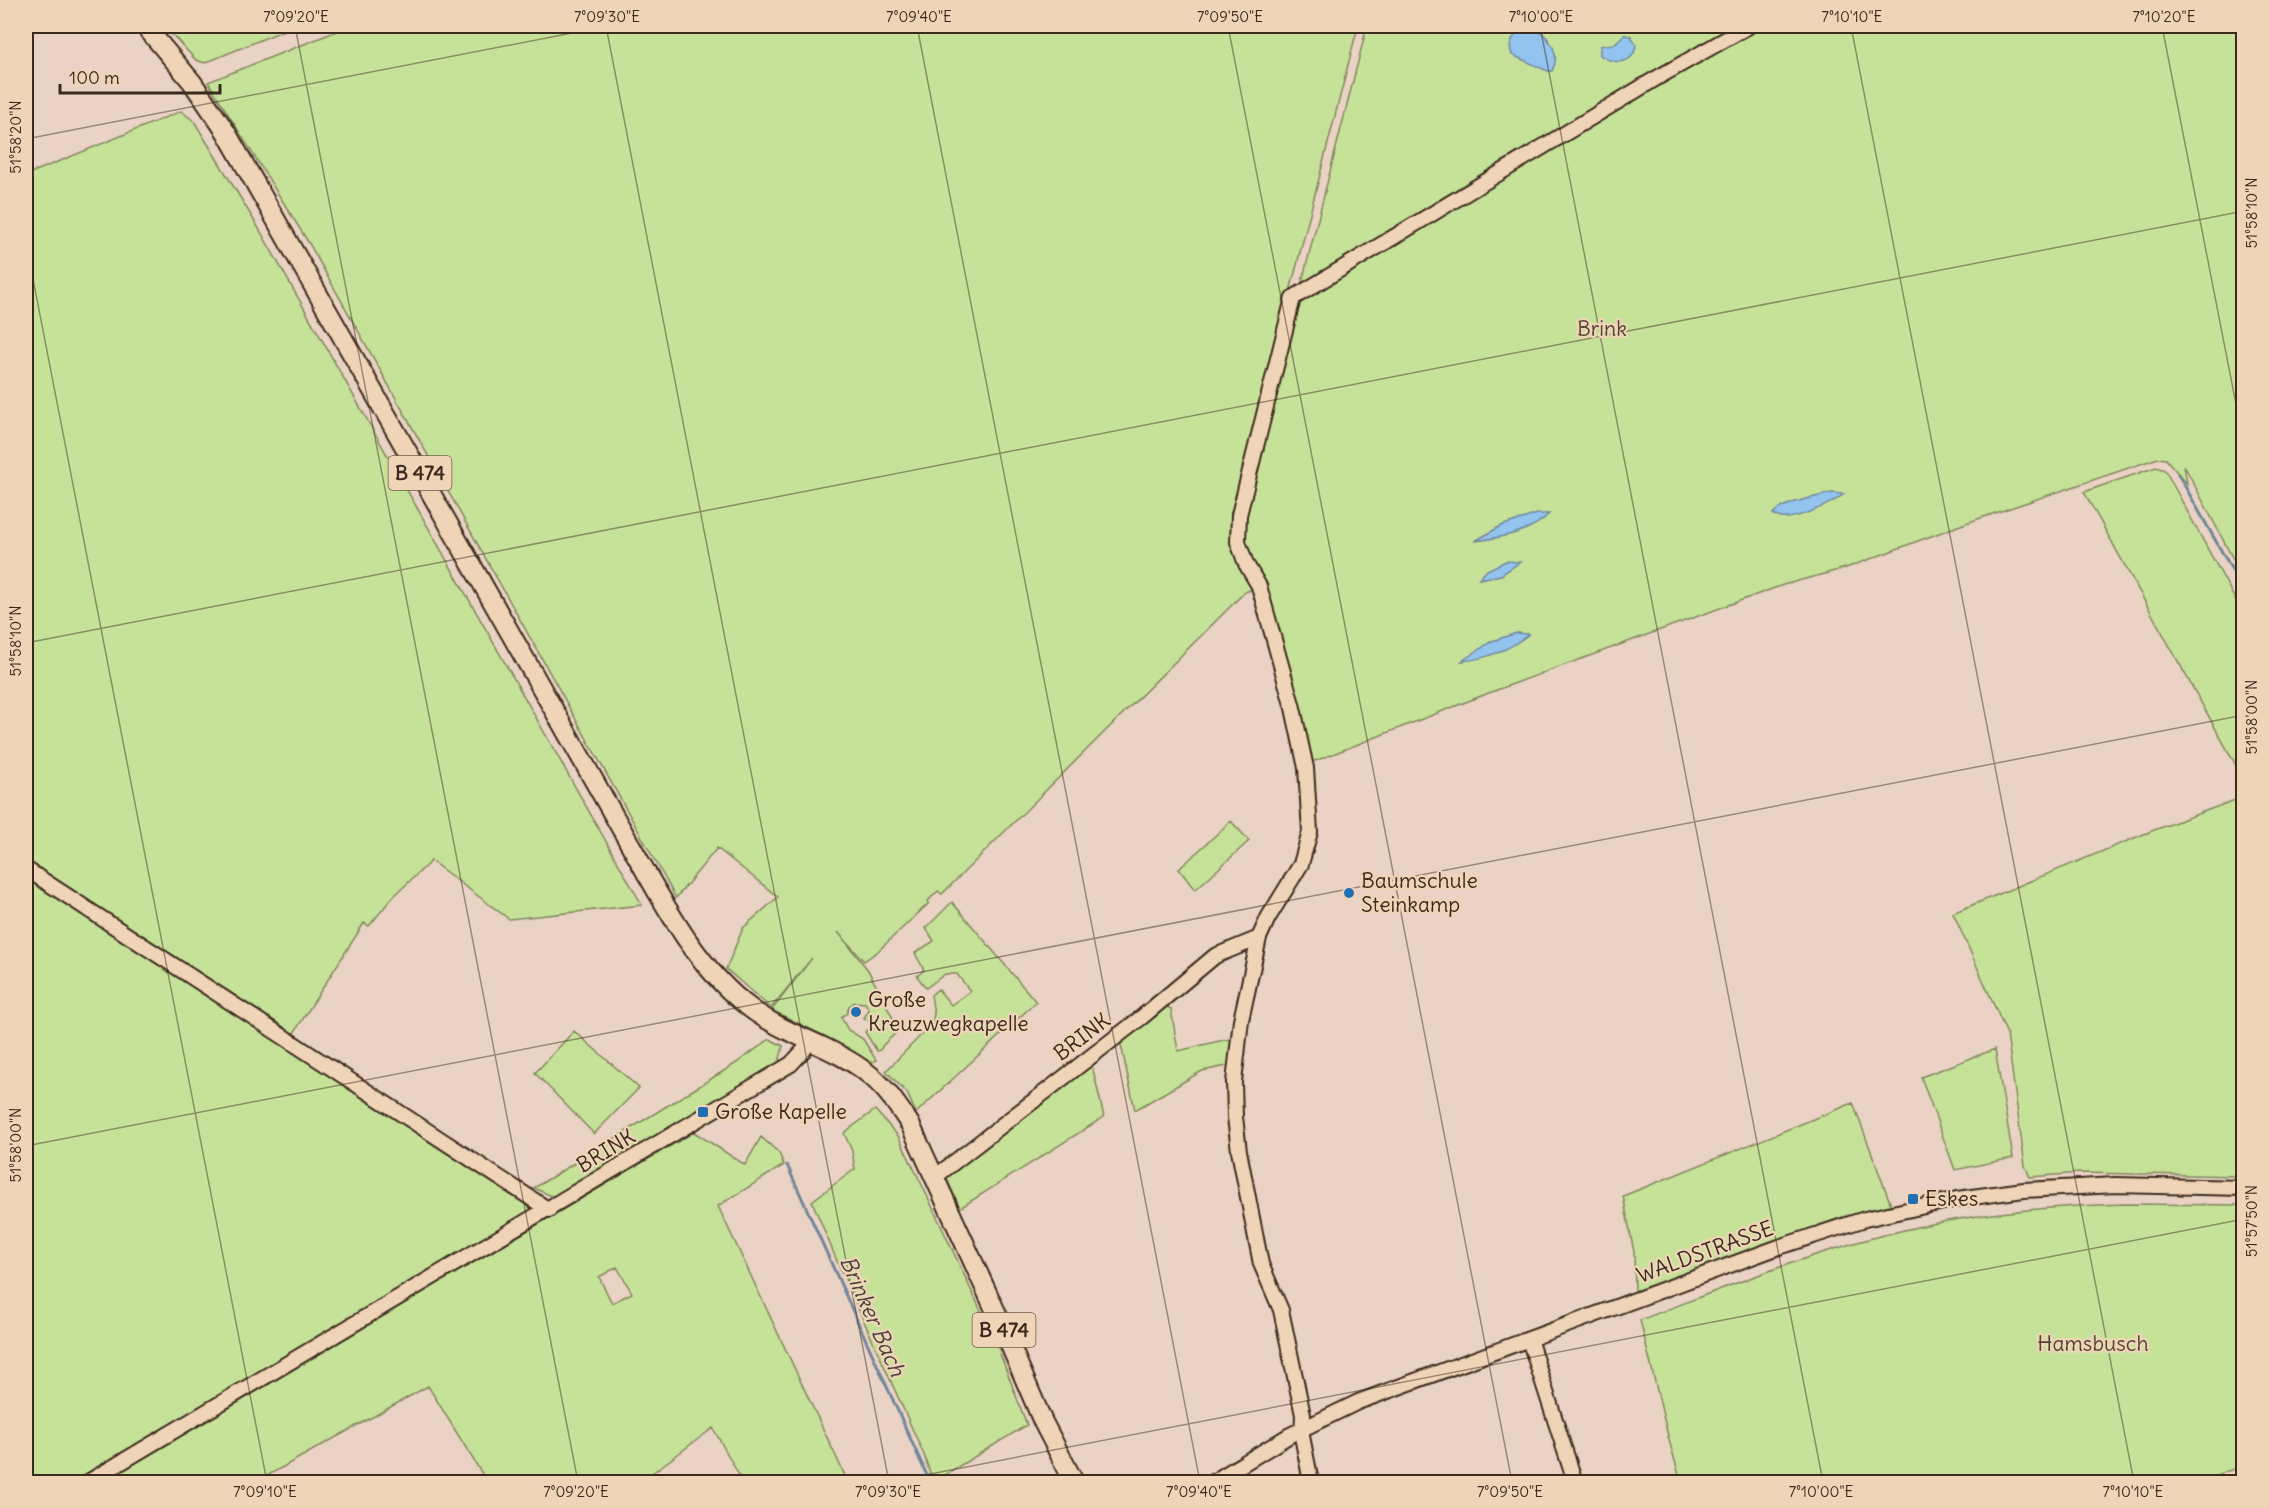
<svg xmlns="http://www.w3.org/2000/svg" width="2269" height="1508" viewBox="0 0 2269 1508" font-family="Delius,sans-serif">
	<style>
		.green { fill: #c6e299; stroke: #80865c; stroke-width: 1.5; fill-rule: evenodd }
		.water { fill: #93c3ef; stroke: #70869b; stroke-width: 1.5 }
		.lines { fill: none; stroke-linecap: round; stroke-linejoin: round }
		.stream { stroke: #70869b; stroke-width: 3 }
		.minor-casing { stroke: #3b2a1e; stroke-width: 18 }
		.major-casing { stroke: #3b2a1e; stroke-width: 22 }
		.minor { stroke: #f0d4b7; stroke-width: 14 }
		.major { stroke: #f0d4b7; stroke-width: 18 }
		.ticks { fill: none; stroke: #3b2a1e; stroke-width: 1.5; stroke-opacity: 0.45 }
		.poi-dot { fill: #1f6fb2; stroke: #f0d4b7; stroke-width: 2 }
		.labels { text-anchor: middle; stroke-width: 4.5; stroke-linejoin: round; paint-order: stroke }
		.shield { fill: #f0d4b7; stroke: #715d4c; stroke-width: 1.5 }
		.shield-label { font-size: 20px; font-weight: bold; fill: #3b2a1e }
		.park-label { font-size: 21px; fill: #504630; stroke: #f0d4b7 }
		.poi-label { font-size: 21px; fill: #3b2a1e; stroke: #f0d4b7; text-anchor: start }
		.street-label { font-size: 21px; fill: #3b2a1e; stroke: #f0d4b7 }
		.water-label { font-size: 22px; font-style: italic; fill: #48413d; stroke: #f0d4b7 }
		.neatline { fill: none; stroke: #3b2a1e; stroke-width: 2 }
		.ticks-label { font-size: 15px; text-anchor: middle; fill: #3b2a1e }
	</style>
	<rect width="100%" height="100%" fill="#ead3c4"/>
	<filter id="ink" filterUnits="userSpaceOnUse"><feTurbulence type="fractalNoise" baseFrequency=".0167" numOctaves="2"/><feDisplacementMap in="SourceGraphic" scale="12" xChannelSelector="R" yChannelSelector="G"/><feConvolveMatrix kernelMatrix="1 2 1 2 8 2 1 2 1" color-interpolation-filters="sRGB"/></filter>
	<g filter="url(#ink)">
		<path class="green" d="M164 26H294L205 63 196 60Z
			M350 26H1358L1237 499 1236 552 1253 589 1245 592 942 894 938 891 928 901 929 903 877 952 864 961 838 932 868 970 899 1030 883 1045 880 1050 877 1051 865 1032 870 1028 874 1029 875 1024 864 1018 869 1010 865 1003 855 1002 849 1006 847 1013 841 1017 848 1030 863 1039 876 1060 868 1065C841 1039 804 1028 772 1010L812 958 771 1008 726 969 743 928 778 897 717 848 676 898 310 245 208 82Z
			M1367 26H2243V578L2184 465 2187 484 2166 459 2158 458 1966 523 1846 568 1783 585 1494 691 1310 763 1295 687 1267 606 1238 534Z
			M181 111 194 121 258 227 642 905 509 919 431 861 392 898 369 926 364 923 285 1047 535 1210 76 1482H26V175Z
			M2156 467 2165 470 2243 614V778L2084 492Z
			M2243 797V1176L2080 1173 2030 1177 2025 1166 2007 1034 1953 913 2149 832Z
			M1231 821 1249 841 1195 890 1179 869Z
			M952 902 1036 1002 916 1113 907 1093 886 1071 932 1024 934 1014 931 995 938 989 951 1005 970 991 957 974H945L926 988 917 976 924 970 915 953 934 941 926 928Z
			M1164 1005 1171 1009 1178 1051C1198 1047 1214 1041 1236 1038L1232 1065 1202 1071 1135 1110 1120 1040Z
			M574 1031 639 1088 594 1134 535 1073Z
			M770 1039 783 1046 779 1063 556 1198 534 1188 735 1064Z
			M1995 1049 2013 1158 1955 1170 1921 1077Z
			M1091 1061 1104 1117 960 1208 945 1175Z
			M1853 1103 1891 1205 1842 1217 1635 1291 1634 1252 1623 1196Z
			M875 1110 898 1136 922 1185 996 1343 1027 1425 933 1482 924 1455 837 1261 812 1201 855 1169 852 1151 844 1133Z
			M694 1132 745 1165 761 1137 779 1153 784 1165 718 1206 848 1482H734L740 1477 713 1428 640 1482H487L428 1386 256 1482H102ZM617 1267 632 1293 612 1303 599 1277Z
			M2125 1204 2243 1205V1467L2227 1471 2205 1482H1681L1669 1440 1640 1320C1727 1287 1813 1251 1904 1230 1975 1213 2052 1206 2125 1204Z"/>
		<path class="water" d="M1530 27C1547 31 1562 53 1552 71H1548L1512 55C1506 41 1517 30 1530 27Z
			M1624 35 1631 36 1636 45C1634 65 1614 65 1600 55V46L1614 44Z
			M1832 493 1844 494C1834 503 1796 520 1782 518 1778 518 1777 516 1773 514 1782 502 1817 497 1832 493Z
			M1537 514H1549C1531 533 1499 538 1475 541L1501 526Z
			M1506 561 1520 562 1501 575 1479 579 1487 570Z
			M1517 633 1529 634C1509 650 1487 659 1462 661L1492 641Z"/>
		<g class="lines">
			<path class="stream" d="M2178 474 2244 591
				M787 1165 929 1480"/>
			<defs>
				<path id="minor" d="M26 869 549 1210
					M935 1177 1142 1017 1215 956 1259 938
					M1529 1339 1575 1482
					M88 1482 791 1064 804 1050 808 1041
					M1213 1482 1290 1435 1358 1402 1779 1247 1865 1219 1957 1199 2024 1190 2115 1185 2244 1188
					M1311 1482 1302 1436 1303 1415 1281 1310 1261 1264 1239 1151 1235 1117 1234 1082 1241 1020 1259 938 1268 918 1301 864 1310 832 1306 768 1293 708 1259 586 1246 564 1238 542 1239 515 1293 298 1655 79 1749 26"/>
				<path id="major" d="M145 26 192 82 226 132 643 867C672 918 702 972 750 1008 785 1035 831 1045 866 1072 885 1086 897 1105 910 1124L996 1312 1043 1422 1074 1482"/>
			</defs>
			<use href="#minor" class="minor-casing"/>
			<use href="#major" class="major-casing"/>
			<use href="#minor" class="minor"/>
			<use href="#major" class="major"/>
		</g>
	</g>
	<path class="ticks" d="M295 26 578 1482M606 26 889 1482M917 26 1200 1482M1228 26 1512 1482M1540 26 1823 1482M1851 26 2134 1482M2162 26 2244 445M26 139 608 26M26 243 267 1482M26 643 2244 211M26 1146 2244 715M889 1482 2244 1219"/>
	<g class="poi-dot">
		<circle cx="1349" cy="893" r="6"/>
		<circle cx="856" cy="1012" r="6"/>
		<rect x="697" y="1106" width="12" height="12" rx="3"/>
		<rect x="1907" y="1193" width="12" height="12" rx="3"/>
	</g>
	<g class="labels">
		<g class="shield">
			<rect x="388.5" y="456" width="63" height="34" rx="4.5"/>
			<rect x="972.5" y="1313" width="63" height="34" rx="4.5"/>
		</g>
		<g class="shield-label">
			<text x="420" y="480">B 474</text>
			<text x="1004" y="1337">B 474</text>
		</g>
		<g class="park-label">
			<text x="1602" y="336">Brink</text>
			<text x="2093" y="1351">Hamsbusch</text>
		</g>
		<g class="poi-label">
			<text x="1361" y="888">Baumschule<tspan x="1361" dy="24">Steinkamp</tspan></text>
			<text x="868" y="1007">Große<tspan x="868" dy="24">Kreuzwegkapelle</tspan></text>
			<text x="715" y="1119">Große Kapelle</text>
			<text x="1925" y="1206">Eskes</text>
		</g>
		<g class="street-label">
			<text transform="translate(1082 1037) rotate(-37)" y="7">BRINK</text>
			<text transform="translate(606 1151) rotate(-31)" y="7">BRINK</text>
			<text transform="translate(1705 1252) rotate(-20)" y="7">WALDSTRASSE</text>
		</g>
		<g class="water-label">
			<text transform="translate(873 1316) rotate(66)" y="8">Brinker Bach</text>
		</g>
	</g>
	<rect width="2269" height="1508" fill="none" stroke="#f0d4b7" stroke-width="66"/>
	<path d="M60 84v9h160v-9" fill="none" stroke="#3b2a1e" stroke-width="3"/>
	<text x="69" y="84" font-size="18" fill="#3b2a1e" stroke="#f0d4b7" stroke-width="4.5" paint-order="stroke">100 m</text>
	<rect x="33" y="33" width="2203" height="1442" class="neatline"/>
	<g class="ticks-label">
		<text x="296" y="22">7°09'20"E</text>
		<text x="607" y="22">7°09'30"E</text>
		<text x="919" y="22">7°09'40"E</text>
		<text x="1230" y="22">7°09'50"E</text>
		<text x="1541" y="22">7°10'00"E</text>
		<text x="1852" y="22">7°10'10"E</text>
		<text x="2164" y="22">7°10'20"E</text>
		<text transform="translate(16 137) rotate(-90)" y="5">51°58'20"N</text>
		<text transform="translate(2252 213) rotate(-90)" y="5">51°58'10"N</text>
		<text transform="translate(16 641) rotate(-90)" y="5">51°58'10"N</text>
		<text transform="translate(2252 717) rotate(-90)" y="5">51°58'00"N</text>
		<text transform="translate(16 1145) rotate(-90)" y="5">51°58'00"N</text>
		<text transform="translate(2252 1221) rotate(-90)" y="5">51°57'50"N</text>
		<text x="265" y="1497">7°09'10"E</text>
		<text x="576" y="1497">7°09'20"E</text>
		<text x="888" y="1497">7°09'30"E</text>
		<text x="1199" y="1497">7°09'40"E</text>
		<text x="1510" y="1497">7°09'50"E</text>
		<text x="1821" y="1497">7°10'00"E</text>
		<text x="2133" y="1497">7°10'10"E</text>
	</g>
</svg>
